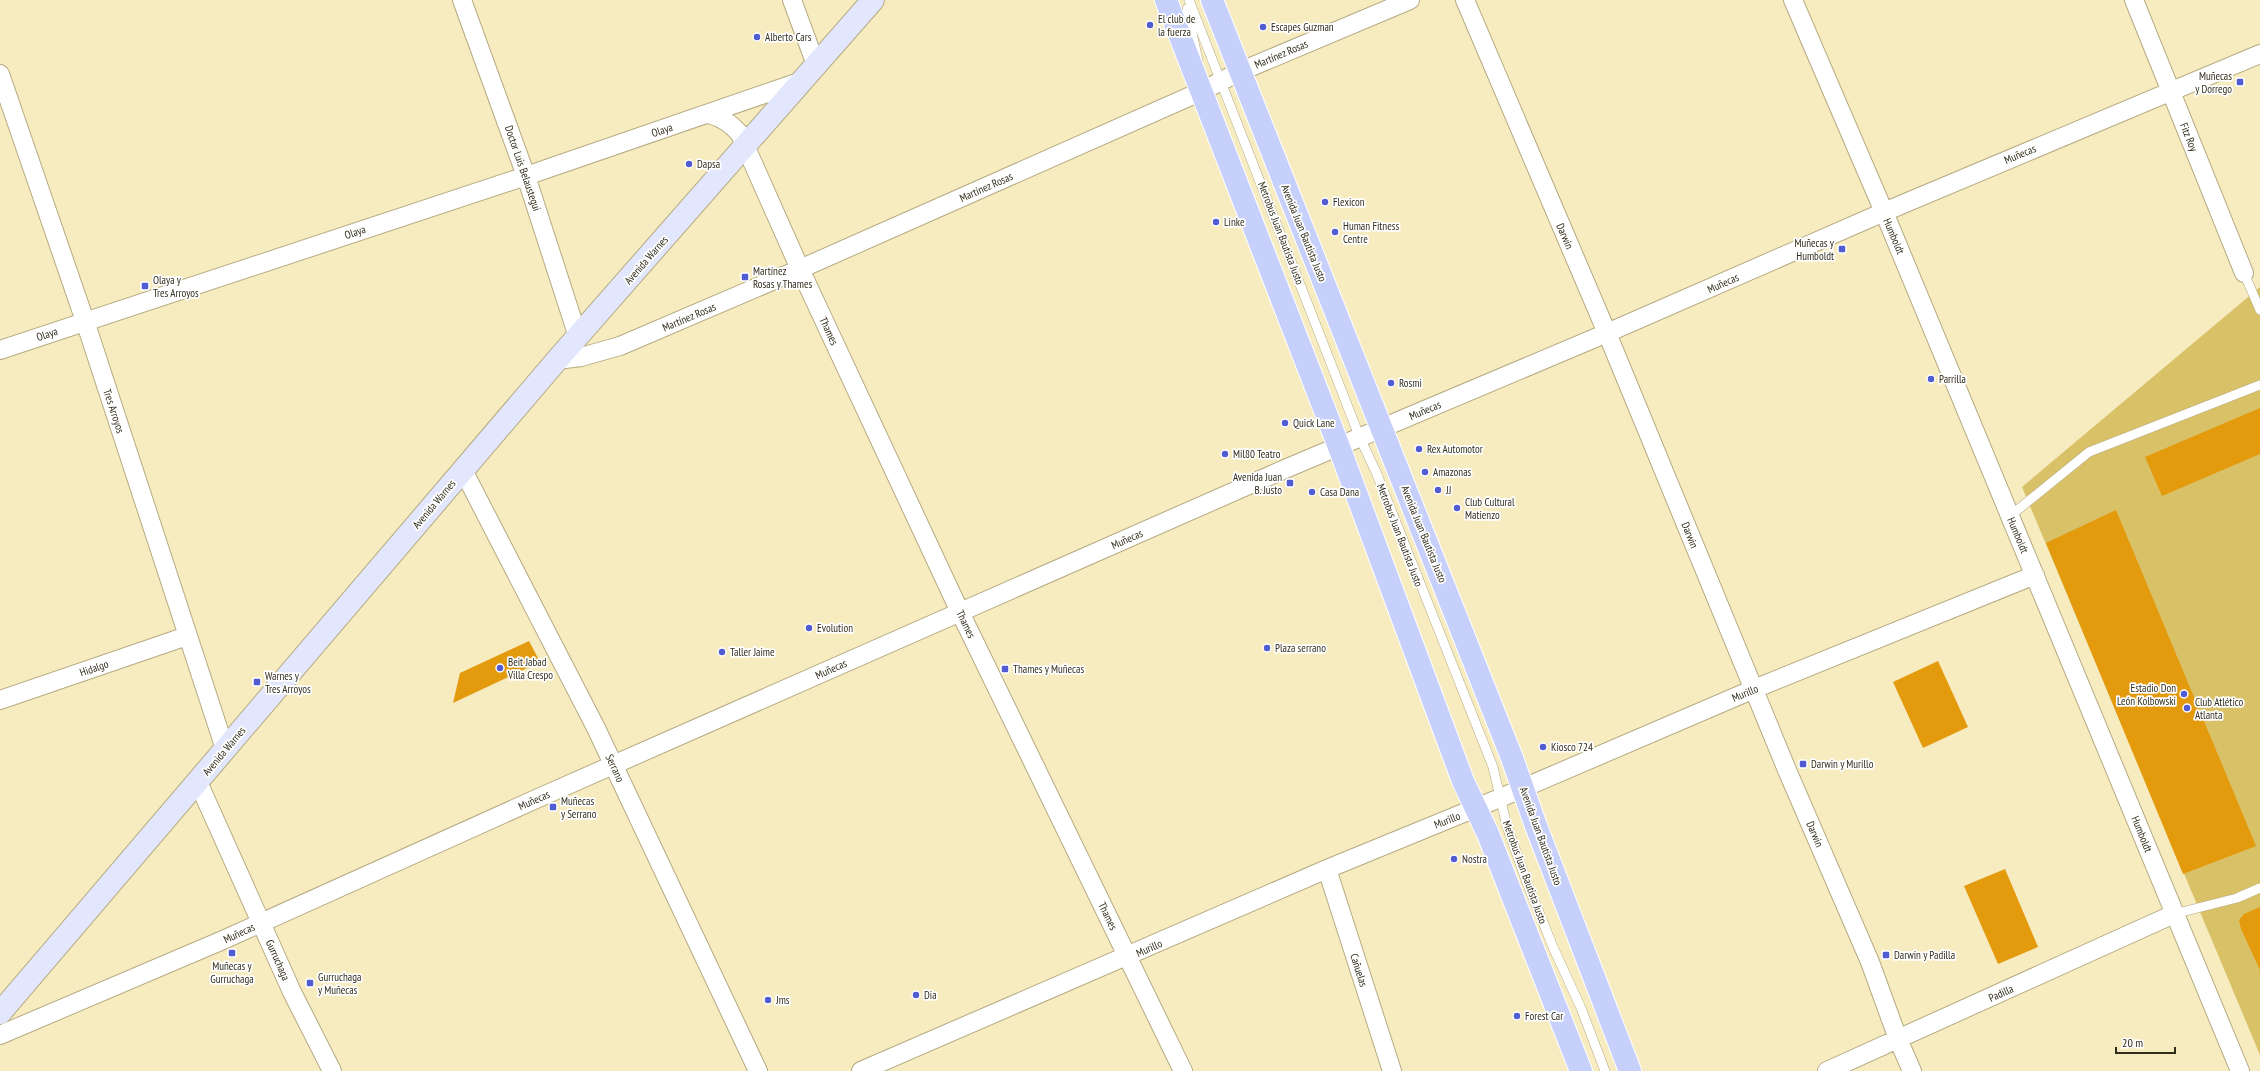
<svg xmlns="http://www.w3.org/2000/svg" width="2260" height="1071" viewBox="0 0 2260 1071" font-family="'PT Sans Narrow',sans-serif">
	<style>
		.green { fill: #d9c167 }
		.building { fill: #e49a0d }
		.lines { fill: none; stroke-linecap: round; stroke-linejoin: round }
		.lane-casing { stroke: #b5aa81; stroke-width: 10 }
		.street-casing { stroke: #b5aa81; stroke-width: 20 }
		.secondary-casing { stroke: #b5aa81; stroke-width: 24 }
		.primary-casing { stroke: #fff; stroke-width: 24 }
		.lane { stroke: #fff; stroke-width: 9 }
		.street { stroke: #fff; stroke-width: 18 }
		.secondary { stroke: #e2e7fd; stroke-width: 22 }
		.primary { stroke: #c6d0fb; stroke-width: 22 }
		.poi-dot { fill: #515cd2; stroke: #fff; stroke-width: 1.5 }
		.labels { text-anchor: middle; stroke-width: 3.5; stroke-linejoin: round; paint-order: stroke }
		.poi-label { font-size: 11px; fill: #312d1c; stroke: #fff; text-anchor: start }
		.street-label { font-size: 11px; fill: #312d1c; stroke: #fff }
	</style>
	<rect width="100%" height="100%" fill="#f7ebc0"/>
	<path class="green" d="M2260 287V1055L2022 487Z"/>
	<path class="building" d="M2260 408V454L2162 496 2145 457Z
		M2116 510 2256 846 2183 874 2046 543Z
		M529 641 540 662 453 703 460 673Z
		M1938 661 1968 727 1923 748 1893 682Z
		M2005 869 2038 947 1998 964 1964 886Z
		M2260 907V970L2241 929 2239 920 2244 914Z"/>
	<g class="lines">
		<defs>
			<path id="lane" d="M1189 0 1360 438 1376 472 1493 767 1507 826 1526 880 1553 947 1581 1008 1605 1071
				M1187 9 1198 61
				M2244 273 2260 310
				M2010 516 2089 452 2260 385
				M2174 914 2237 898 2260 888"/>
			<path id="street" d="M462 0 526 176 578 337
				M792 0 816 65
				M1465 0 1607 333 1787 770 1870 962 1898 1039 1912 1071
				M1793 0 1884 212 2240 1071
				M2134 0 2244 273
				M0 74 85 321 225 749
				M709 114C723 118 731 124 740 134L800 269 960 612 1183 1071
				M0 350 526 176 802 81
				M557 360 581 357 620 346 800 269 1202 91 1239 72 1410 0
				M463 470 596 728 758 1071
				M0 700 187 636
				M198 782 292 992 332 1071
				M1327 869 1392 1071
				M0 1035 223 940 545 795 1285 469 1607 333 1884 212 2260 54
				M861 1071 1327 869 1500 798 1754 689 2035 575
				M1827 1071 2174 914"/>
			<path id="secondary" d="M0 1013 557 360 873 0"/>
			<path id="primary" d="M1166 0 1339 447 1463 781 1488 834 1581 1071
				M1212 0 1512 758 1536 826 1630 1071"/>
		</defs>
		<use href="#lane" class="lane-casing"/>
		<use href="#street" class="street-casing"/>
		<use href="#secondary" class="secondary-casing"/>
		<use href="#primary" class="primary-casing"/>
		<use href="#lane" class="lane"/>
		<use href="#street" class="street"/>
		<use href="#secondary" class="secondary"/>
		<use href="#primary" class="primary"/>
	</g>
	<g class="poi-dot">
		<circle cx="1150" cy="25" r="4"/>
		<circle cx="1263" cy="27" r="4"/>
		<circle cx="757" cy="37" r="4"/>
		<rect x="2236" y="78" width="8" height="8" rx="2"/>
		<circle cx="689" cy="164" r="4"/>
		<circle cx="1325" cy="202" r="4"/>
		<circle cx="1216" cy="222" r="4"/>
		<circle cx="1335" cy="232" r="4"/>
		<rect x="1838" y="245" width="8" height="8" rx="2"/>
		<rect x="741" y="273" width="8" height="8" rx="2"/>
		<rect x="141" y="282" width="8" height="8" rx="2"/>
		<circle cx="1931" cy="379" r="4"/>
		<circle cx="1391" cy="383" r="4"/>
		<circle cx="1285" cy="423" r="4"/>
		<circle cx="1419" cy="449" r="4"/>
		<circle cx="1225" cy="454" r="4"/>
		<circle cx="1425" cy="472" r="4"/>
		<rect x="1286" y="479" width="8" height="8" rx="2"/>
		<circle cx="1438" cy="490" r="4"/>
		<circle cx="1312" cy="492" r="4"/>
		<circle cx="1457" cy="508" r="4"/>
		<circle cx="809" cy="628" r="4"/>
		<circle cx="1267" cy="648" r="4"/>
		<circle cx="722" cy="652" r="4"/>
		<circle cx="500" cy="668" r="4"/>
		<rect x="1001" y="665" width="8" height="8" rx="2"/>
		<rect x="253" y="678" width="8" height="8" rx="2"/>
		<circle cx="2184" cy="694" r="4"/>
		<circle cx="2187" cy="708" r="4"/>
		<circle cx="1543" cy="747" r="4"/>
		<rect x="1799" y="760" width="8" height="8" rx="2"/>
		<rect x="549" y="803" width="8" height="8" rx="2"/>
		<circle cx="1454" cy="859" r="4"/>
		<rect x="228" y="949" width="8" height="8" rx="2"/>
		<rect x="1882" y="951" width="8" height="8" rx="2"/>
		<rect x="306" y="979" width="8" height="8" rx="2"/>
		<circle cx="916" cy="995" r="4"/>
		<circle cx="768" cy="1000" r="4"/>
		<circle cx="1517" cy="1016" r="4"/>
	</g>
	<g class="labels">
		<g class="poi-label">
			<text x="1158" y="23">El club de<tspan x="1158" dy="13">la fuerza</tspan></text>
			<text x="1271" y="31">Escapes Guzman</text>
			<text x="765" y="41">Alberto Cars</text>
			<text x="2232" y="80" text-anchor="end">Muñecas<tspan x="2232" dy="13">y Dorrego</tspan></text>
			<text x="697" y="168">Dapsa</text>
			<text x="1333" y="206">Flexicon</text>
			<text x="1224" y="226">Linke</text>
			<text x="1343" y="230">Human Fitness<tspan x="1343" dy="13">Centre</tspan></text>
			<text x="1834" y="247" text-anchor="end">Muñecas y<tspan x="1834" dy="13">Humboldt</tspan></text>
			<text x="753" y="275">Martínez<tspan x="753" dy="13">Rosas y Thames</tspan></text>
			<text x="153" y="284">Olaya y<tspan x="153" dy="13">Tres Arroyos</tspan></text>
			<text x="1939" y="383">Parrilla</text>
			<text x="1399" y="387">Rosmi</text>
			<text x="1293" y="427">Quick Lane</text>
			<text x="1427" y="453">Rex Automotor</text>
			<text x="1233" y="458">Mil80 Teatro</text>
			<text x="1433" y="476">Amazonas</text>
			<text x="1282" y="481" text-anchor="end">Avenida Juan<tspan x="1282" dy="13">B. Justo</tspan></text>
			<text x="1446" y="494">JJ</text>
			<text x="1320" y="496">Casa Dana</text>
			<text x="1465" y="506">Club Cultural<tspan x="1465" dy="13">Matienzo</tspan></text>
			<text x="817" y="632">Evolution</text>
			<text x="1275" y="652">Plaza serrano</text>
			<text x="730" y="656">Taller Jaime</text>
			<text x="508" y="666">Beit Jabad<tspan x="508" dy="13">Villa Crespo</tspan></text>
			<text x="1013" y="673">Thames y Muñecas</text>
			<text x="265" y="680">Warnes y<tspan x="265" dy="13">Tres Arroyos</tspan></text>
			<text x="2176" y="692" text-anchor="end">Estadio Don<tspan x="2176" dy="13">León Kolbowski</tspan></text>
			<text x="2195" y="706">Club Atlético<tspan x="2195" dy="13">Atlanta</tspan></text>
			<text x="1551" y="751">Kiosco 724</text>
			<text x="1811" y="768">Darwin y Murillo</text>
			<text x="561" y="805">Muñecas<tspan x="561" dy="13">y Serrano</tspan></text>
			<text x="1462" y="863">Nostra</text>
			<text x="1894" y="959">Darwin y Padilla</text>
			<text x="232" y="970" text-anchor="middle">Muñecas y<tspan x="232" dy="13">Gurruchaga</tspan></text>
			<text x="318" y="981">Gurruchaga<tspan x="318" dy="13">y Muñecas</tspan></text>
			<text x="924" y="999">Dia</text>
			<text x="776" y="1004">Jms</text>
			<text x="1525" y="1020">Forest Car</text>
		</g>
		<g class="street-label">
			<text transform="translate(1281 54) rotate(-23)" y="4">Martínez Rosas</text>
			<text transform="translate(662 130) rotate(-19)" y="4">Olaya</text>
			<text transform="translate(2189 137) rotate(68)" y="4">Fitz Roy</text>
			<text transform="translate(2020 154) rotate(-23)" y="4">Muñecas</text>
			<text transform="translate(523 168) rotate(71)" y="4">Doctor Luis Belaustegui</text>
			<text transform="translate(986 187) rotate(-24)" y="4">Martínez Rosas</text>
			<text transform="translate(355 232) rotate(-18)" y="4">Olaya</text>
			<text transform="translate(1281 233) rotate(69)" y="4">Metrobus Juan Bautista Justo</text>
			<text transform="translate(1304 233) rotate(68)" y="4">Avenida Juan Bautista Justo</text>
			<text transform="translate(1565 236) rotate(67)" y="4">Darwin</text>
			<text transform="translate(1894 236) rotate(67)" y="4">Humboldt</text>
			<text transform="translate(646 260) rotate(-49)" y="4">Avenida Warnes</text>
			<text transform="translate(1723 283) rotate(-24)" y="4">Muñecas</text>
			<text transform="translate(689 317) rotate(-23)" y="4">Martínez Rosas</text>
			<text transform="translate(829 331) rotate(65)" y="4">Thames</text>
			<text transform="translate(47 334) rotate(-19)" y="4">Olaya</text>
			<text transform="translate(1425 410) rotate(-23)" y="4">Muñecas</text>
			<text transform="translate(114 411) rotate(72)" y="4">Tres Arroyos</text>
			<text transform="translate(434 504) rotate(-50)" y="4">Avenida Warnes</text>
			<text transform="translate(1424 534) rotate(68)" y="4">Avenida Juan Bautista Justo</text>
			<text transform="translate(1400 535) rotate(69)" y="4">Metrobus Juan Bautista Justo</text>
			<text transform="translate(1690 535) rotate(68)" y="4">Darwin</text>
			<text transform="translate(2018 535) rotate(67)" y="4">Humboldt</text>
			<text transform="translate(1127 539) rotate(-24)" y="4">Muñecas</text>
			<text transform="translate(966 624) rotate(64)" y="4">Thames</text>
			<text transform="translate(94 668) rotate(-19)" y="4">Hidalgo</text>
			<text transform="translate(831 669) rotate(-24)" y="4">Muñecas</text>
			<text transform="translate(1745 693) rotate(-23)" y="4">Murillo</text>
			<text transform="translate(224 751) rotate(-50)" y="4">Avenida Warnes</text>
			<text transform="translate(615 768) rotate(65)" y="4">Serrano</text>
			<text transform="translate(534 800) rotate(-24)" y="4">Muñecas</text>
			<text transform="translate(1447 820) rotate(-22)" y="4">Murillo</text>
			<text transform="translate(1815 834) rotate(67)" y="4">Darwin</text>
			<text transform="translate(2142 834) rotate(68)" y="4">Humboldt</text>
			<text transform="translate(1541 836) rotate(70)" y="4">Avenida Juan Bautista Justo</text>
			<text transform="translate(1525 872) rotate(70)" y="4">Metrobus Juan Bautista Justo</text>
			<text transform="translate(1108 916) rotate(64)" y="4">Thames</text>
			<text transform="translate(239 933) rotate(-25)" y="4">Muñecas</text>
			<text transform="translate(1149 948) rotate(-24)" y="4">Murillo</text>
			<text transform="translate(278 960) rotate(66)" y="4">Gurruchaga</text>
			<text transform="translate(1359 970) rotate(72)" y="4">Cañuelas</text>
			<text transform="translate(2001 993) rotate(-24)" y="4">Padilla</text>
		</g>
	</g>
	<path d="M2116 1047v6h59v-6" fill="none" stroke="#312d1c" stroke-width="2"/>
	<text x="2122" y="1047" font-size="12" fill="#312d1c" stroke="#ffffff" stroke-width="3" paint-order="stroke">20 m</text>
</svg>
